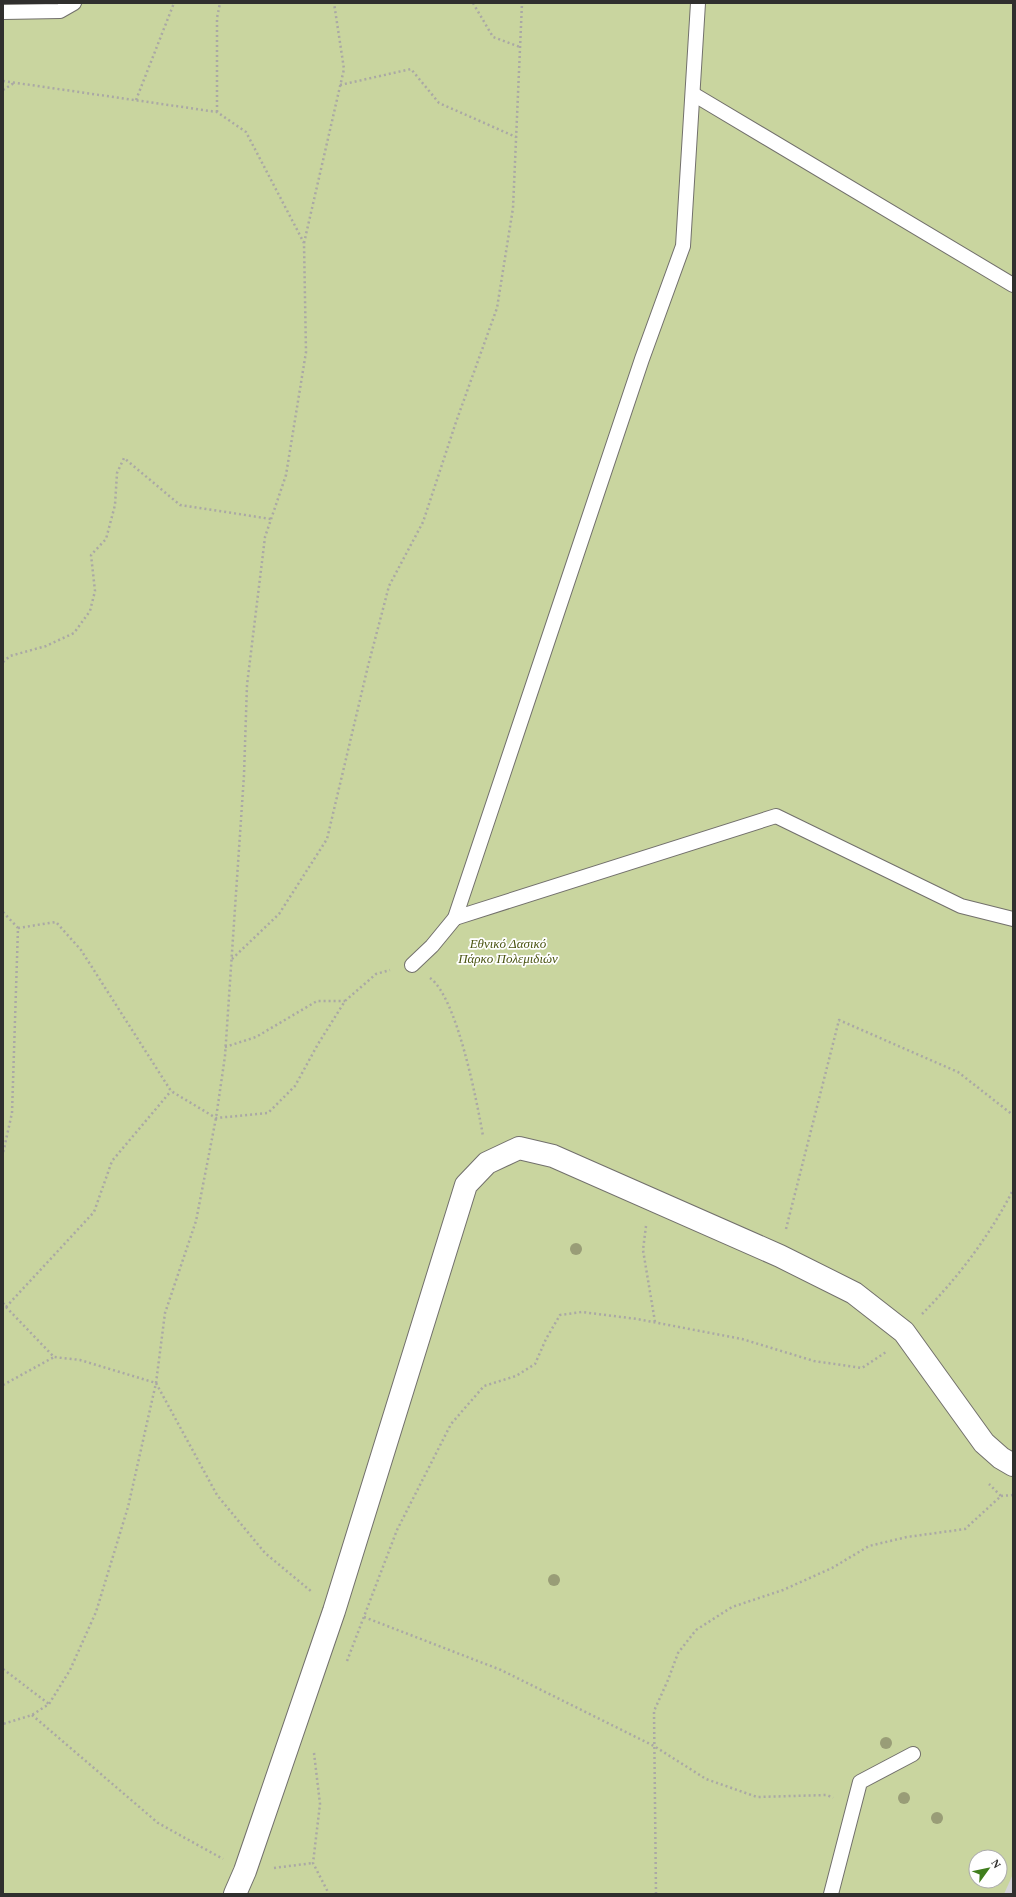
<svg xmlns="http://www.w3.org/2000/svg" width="1016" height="1897" viewBox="0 0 1016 1897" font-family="'Times New Roman',serif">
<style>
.green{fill:#c9d59f;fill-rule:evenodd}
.building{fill:#d4d3d7}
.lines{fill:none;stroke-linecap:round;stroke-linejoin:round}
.lane-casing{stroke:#72706c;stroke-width:16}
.street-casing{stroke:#72706c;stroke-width:24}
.path{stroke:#aaa8a5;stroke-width:2.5;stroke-dasharray:2 3;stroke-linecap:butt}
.lane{stroke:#fff;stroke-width:14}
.street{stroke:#fff;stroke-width:22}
.tree{fill:#999d77}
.labels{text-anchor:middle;stroke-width:3.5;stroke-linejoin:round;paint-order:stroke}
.park-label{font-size:13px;font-style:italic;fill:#4b5512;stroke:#fff}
</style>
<rect width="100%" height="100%" fill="#f9f6f2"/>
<path class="green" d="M3,3H1013V1894H3ZM976,1857H1000V1881H976Z"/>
<path class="building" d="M1013,1874V1894H1004Z"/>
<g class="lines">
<defs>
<g id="lane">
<path d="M3,12L60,11L74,3"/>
<path d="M693,94L1013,285"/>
<path d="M455,918L776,816L961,906L1013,919"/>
<path d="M412,965L432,946L455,918L642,359L683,246L698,3"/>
<path d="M831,1894L860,1782L913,1754"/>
</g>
<path id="street" d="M235,1894L245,1871L334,1611L466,1185L487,1163L519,1148L553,1156L780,1256L854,1293L904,1332L984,1443L1001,1458L1013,1465"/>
</defs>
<use href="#lane" class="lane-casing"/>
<use href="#street" class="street-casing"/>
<g class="path">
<path d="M473,3L493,37L520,47"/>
<path d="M3,81L217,112L246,132L304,243L306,352L286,475L265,537L247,685L244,775L225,1056L216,1118L196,1221L165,1313L156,1383L128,1507L96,1612L70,1670L49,1704L32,1715L3,1724"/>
<path d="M340,85L411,69L439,103L516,137"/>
<path d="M3,90L14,83"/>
<path d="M136,100L174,3"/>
<path d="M217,112V18L220,3"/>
<path d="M304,243L344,69L334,3"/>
<path d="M3,662L10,656L46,646L74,633L90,611L95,591L91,555L106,539L115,505L117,473L124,458L180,505L271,519"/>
<path d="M3,912L18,928L12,1113L3,1153"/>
<path d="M18,928L56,922L81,950L171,1091L216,1118L268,1113L295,1086L318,1044L345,1001L376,974L390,970"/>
<path d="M232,959L279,914L327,839L368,666L389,586L423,522L456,422L497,308L513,208L522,3"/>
<path d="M430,978C457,997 477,1102 483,1136"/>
<path d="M225,1047L256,1037L317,1001H345"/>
<path d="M646,1226L643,1250L655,1322"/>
<path d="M786,1229L839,1020L958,1072L1013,1115"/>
<path d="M3,1303L6,1307L94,1212L112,1161L171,1091"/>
<path d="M6,1307L54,1357L80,1360L156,1383L217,1495L265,1553L312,1592"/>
<path d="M922,1314C958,1278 990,1235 1013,1190"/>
<path d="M3,1385L54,1357"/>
<path d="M1001,1496L1013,1495"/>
<path d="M364,1617L501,1670L654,1746L706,1779L757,1797L827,1795L833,1798"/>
<path d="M347,1661L397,1530L451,1424L484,1386L516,1376L535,1364L546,1339L560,1315L582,1312L637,1319L742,1339L814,1361L862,1368L886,1352"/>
<path d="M3,1669L49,1704"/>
<path d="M32,1715L158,1823L223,1859"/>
<path d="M314,1753L320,1804L313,1863L329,1894"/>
<path d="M274,1868L313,1863"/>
<path d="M656,1894L654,1711L668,1680L678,1653L696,1630L732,1607L783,1590L832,1568L869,1546L907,1537L965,1529L1001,1496L989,1484"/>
</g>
<use href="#lane" class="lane"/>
<use href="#street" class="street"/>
</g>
<g class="tree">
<circle cx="576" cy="1249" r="6"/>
<circle cx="554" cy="1580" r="6"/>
<circle cx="886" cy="1743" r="6"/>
<circle cx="904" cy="1798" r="6"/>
<circle cx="937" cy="1818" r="6"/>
</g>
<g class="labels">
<g class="park-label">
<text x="508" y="948">Εθνικό Δασικό<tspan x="508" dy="15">Πάρκο Πολεμιδιών</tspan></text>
</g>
</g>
<rect width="1016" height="1897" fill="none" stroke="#302f2e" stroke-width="8"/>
<g transform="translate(988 1869) rotate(57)"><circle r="19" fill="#ffffff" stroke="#acacab"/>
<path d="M0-3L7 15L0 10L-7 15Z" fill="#407e1d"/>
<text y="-6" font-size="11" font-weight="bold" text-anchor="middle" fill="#302f2e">N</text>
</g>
</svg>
